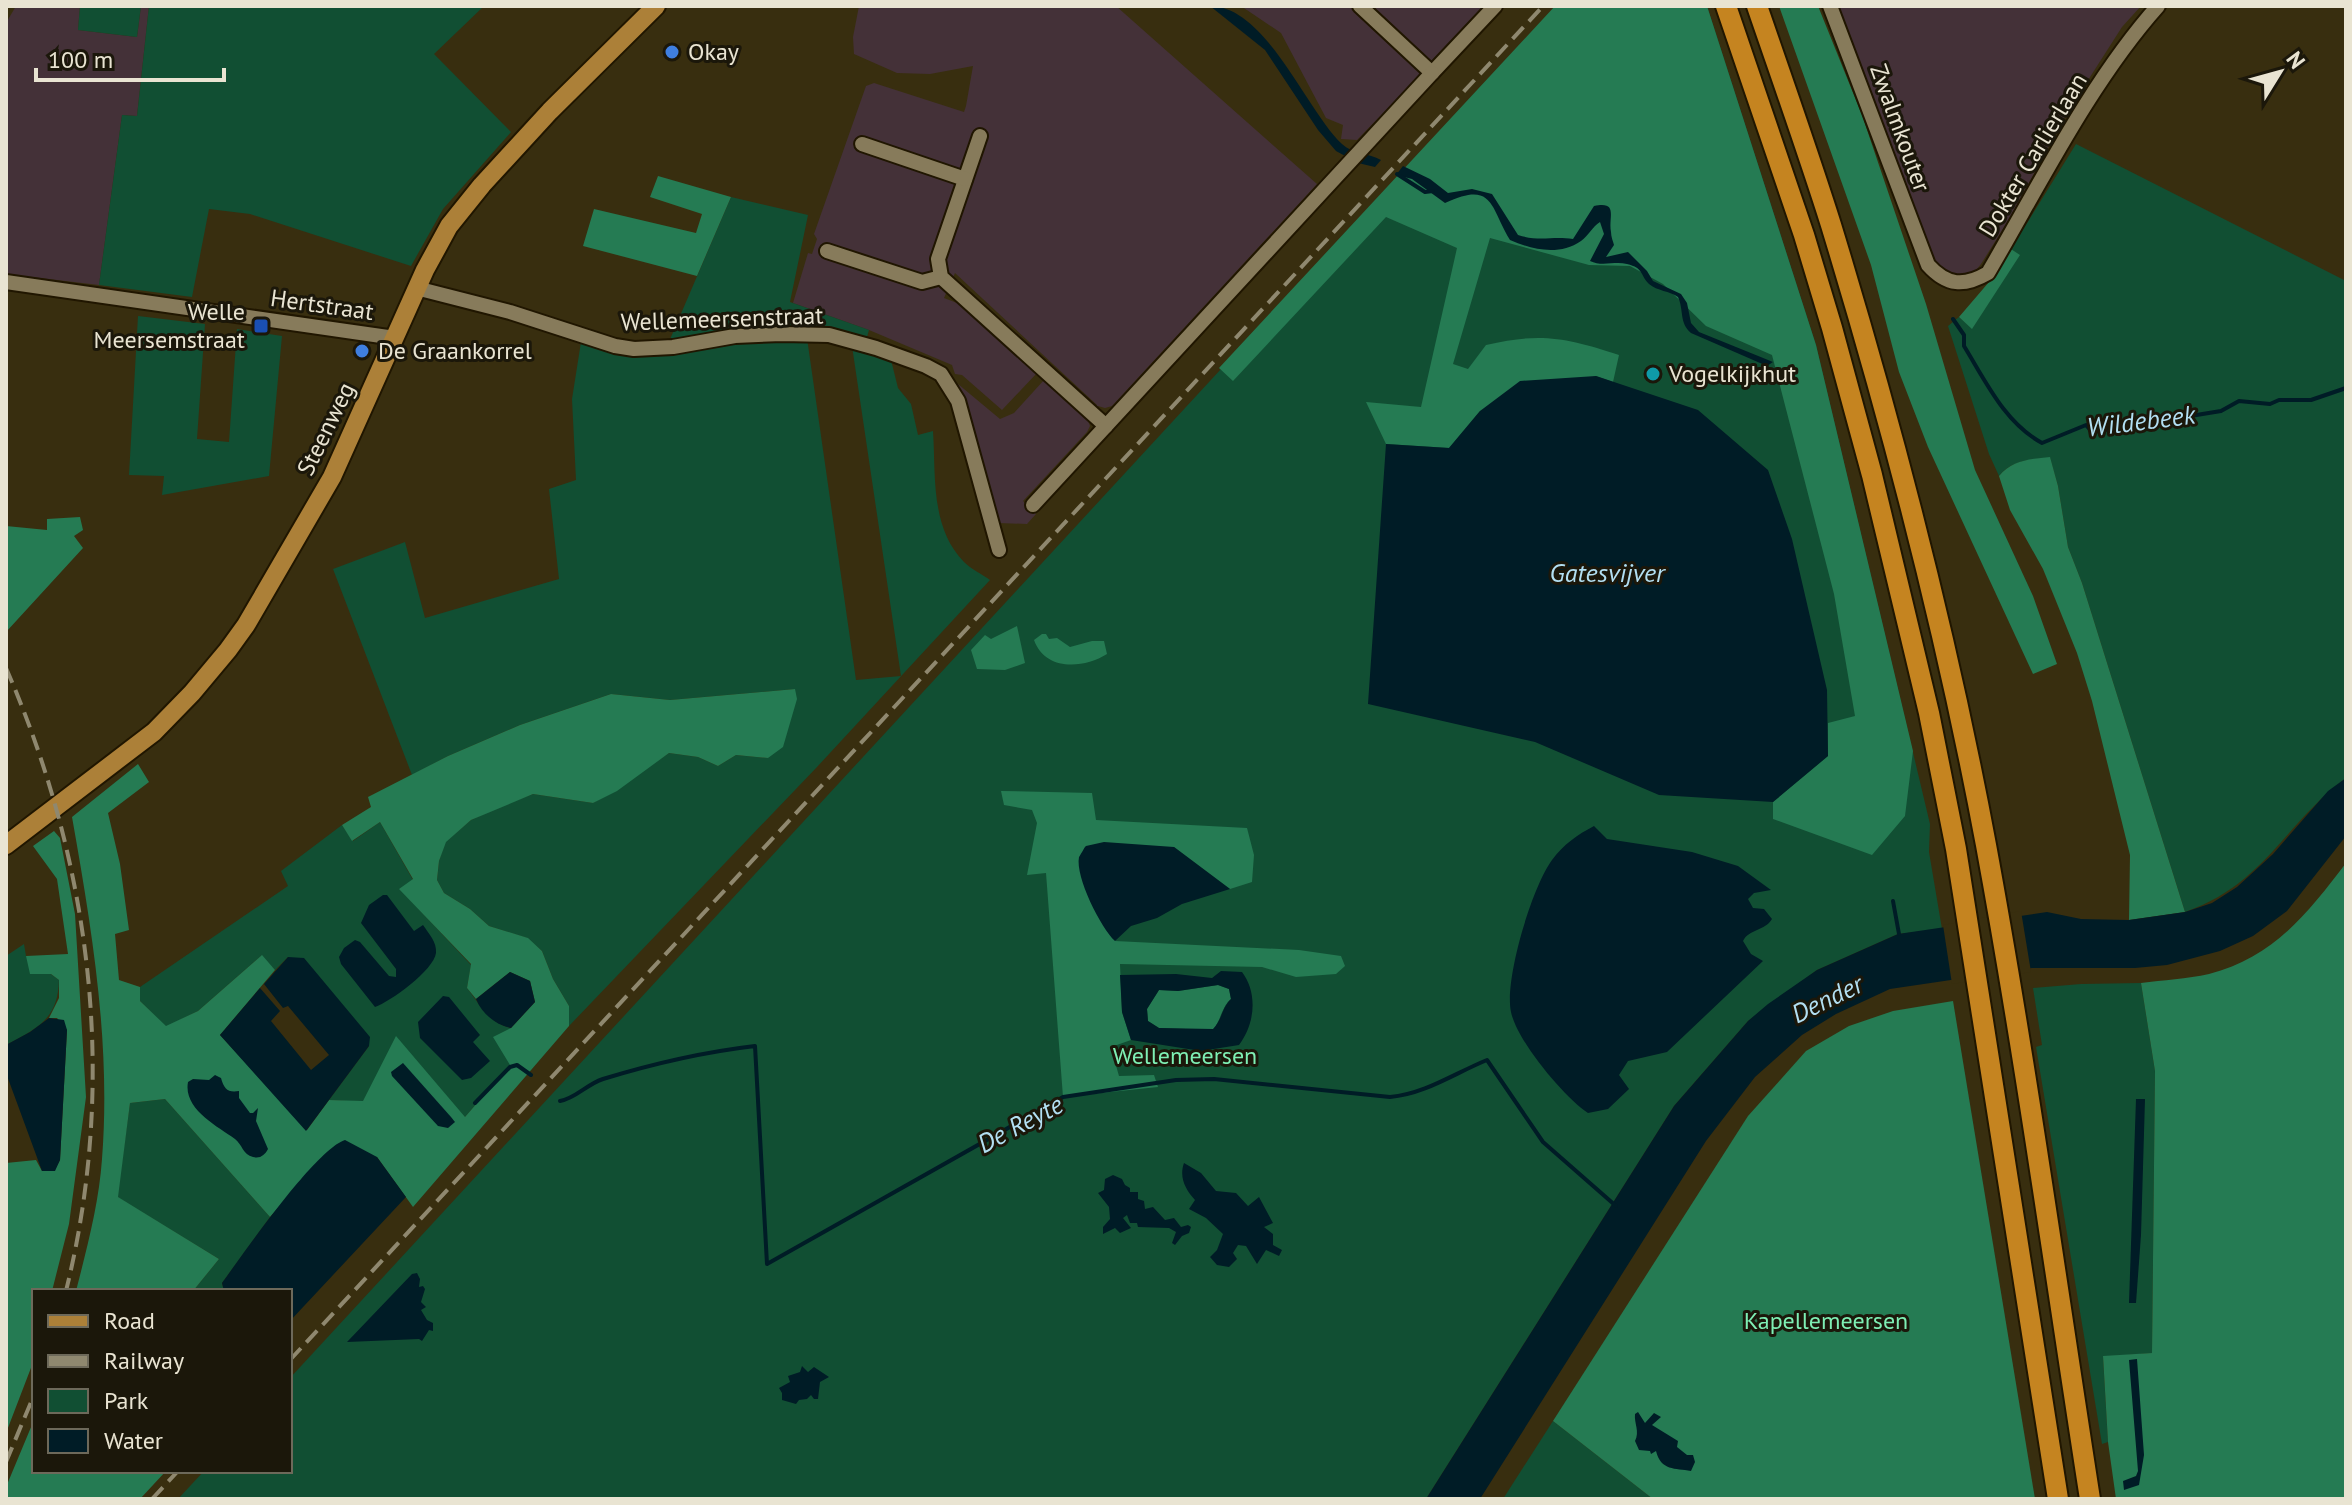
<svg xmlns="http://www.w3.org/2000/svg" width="2352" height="1505" viewBox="0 0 2352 1505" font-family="'PT Sans',sans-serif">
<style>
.industrial{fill:#443138}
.green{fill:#114f33}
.forest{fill:#257b53}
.water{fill:#001c26;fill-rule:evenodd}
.pier{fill:#382e0f}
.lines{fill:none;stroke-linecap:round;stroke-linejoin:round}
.stream{stroke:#001c26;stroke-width:4}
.minor-casing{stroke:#201600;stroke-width:18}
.major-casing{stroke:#201600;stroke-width:22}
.highway-casing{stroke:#201600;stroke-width:24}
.minor{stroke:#877b5b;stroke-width:14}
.major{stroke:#ac8038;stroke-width:18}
.highway{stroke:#c58420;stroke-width:20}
.rail{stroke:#8f886f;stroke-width:4;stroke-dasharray:16 8;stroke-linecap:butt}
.shop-dot{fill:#3f7fe0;stroke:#1b170a;stroke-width:3}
.transit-dot{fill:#1a4fb4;stroke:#1b170a;stroke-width:3}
.culture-dot{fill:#0f9aa8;stroke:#1b170a;stroke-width:3}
.labels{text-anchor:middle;stroke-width:6;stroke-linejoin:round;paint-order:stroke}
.poi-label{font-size:24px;fill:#e9e4d2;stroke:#1b170a;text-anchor:start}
.street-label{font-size:24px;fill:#e9e4d2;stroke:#1b170a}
.park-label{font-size:24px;fill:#7eefb4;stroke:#1b170a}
.water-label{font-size:26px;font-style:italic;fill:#b2dff2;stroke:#1b170a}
</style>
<rect width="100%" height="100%" fill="#382e0f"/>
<g class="industrial">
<path d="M16,6H80L78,30L137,37L141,6H149L137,116L122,115L99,285L6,274V23Z"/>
<path d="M859,6H1116L1317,184L1112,406L1105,408L1098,406L1087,418L1090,426L1087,432L1023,501L1036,514L1027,524L998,523L958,384L1000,419L1014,413L1044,380L1085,418L1097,405L955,273L944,298L965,306L1037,373L1002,410L962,375L955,374L952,365L869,330L793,303L808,253L812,254L817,239L814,234L866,86L874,83L964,112L966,106L973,66L930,74L897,73L854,54L853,37Z"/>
<path d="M1241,6H1487L1357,140L1341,139L1343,125L1326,118L1281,33Z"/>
<path d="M1835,6H2141L2122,27L2067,113L2008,221L1981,264L1973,274L1958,278L1945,273L1935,264Z"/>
</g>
<g class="green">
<path d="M80,6H141L137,37L78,30Z"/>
<path d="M149,6H484L434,54L511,132L443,209L411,266L250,214L209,209L192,297L99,285L122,115L137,116Z"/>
<path d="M1556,6H1707L1816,345L1930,824L1929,852L1942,929L1898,934L1817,970L1748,1021L1674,1106L1426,1499H178L204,1471H290V1378Z"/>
<path d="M2076,144L2346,281V778C2284,824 2265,884 2185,912L2082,583L2068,547L2058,486L2050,458C2030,459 2012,460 1999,476L1989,454L1948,326L1959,317L1972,328L2019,255L2011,249Z"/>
<path d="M731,197L808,215L790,302L869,330L867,337L828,329L668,344Z"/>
<path d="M138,316L205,324L197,439L229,442L237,329L282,336L269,476L162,495L164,476L129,475Z"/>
<path d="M807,338L856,680L901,676L852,346L891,360L898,388L911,404L918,435L933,431C936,475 930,527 964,562C971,569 982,574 990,580L817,767L569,1026V1006L553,979L542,951L527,938L489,926L470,909L444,893L437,880L439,861L445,842L471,820L503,805L533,794L593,803L669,753L698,757L718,766L736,755L768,758L795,689L670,700L611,694L520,725L448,756L412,775L333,569L405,542L425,618L559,579L549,489L576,480L572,399L581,342L722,344Z"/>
<path d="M380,822L413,880L400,889L471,965L467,988C480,1005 489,1023 511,1028L510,1065L465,1117L363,1102L329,1100L369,1046L288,957L275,970L261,956L198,1011L166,1027L140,1001V987L288,886L281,871L342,825L353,841Z"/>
<path d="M24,944L26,956L59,980C58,1019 38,1028 6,1045V956Z"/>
<path d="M2141,983L2155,1071L2152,1353L2103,1357L2108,1442L2102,1444L2036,1047L2042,1045L2033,988L2081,984Z"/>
<path d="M165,1099L270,1217L222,1283L224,1291H193L219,1259L117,1197L130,1103Z"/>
<path d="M1553,1421L1653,1499H1503Z"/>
</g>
<g class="forest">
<path d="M1555,6H1707L1816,345L1913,751L1905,816L1872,855L1773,819V802L1828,756V723L1855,716L1834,594L1772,355L1706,326L1663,284L1630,266L1589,265L1490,238L1453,364L1468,369L1486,345C1541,332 1567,338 1619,355L1613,382L1596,376L1480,411L1449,448L1386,444L1366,402L1421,407L1457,248L1386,217L1233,381L1219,368Z"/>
<path d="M1779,6H1818L1862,115L1926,304L1975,470L2033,596L2057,664L2033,674L1928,447L1899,372L1871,265Z"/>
<path d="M658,176L731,197L697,276L583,246L594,209L696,233L702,214L650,197Z"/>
<path d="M2011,249L2020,255L1972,329L1959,317L1995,275Z"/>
<path d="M2050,457L2058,486L2068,547L2082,583L2185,912L2129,920L2130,855L2092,701L2077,653L2056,601L2043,569L2010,510L1999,476C2012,460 2030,459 2050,457Z"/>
<path d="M80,517L83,530L74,536L83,548L6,632V526L47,530V519Z"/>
<path d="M1017,626L1025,663L1005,670L977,669L971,650L985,635L991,639Z"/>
<path d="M1042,634H1046L1049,639L1057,638L1070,647L1092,641H1104L1107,654C1083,669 1045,671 1034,640Z"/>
<path d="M795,689L797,699L783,747L768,758L736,755L718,766L698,757L669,753L617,791L593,803L533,794L471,820L446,842L439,861L437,880L444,893L470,909L489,926L528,938L542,951L553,979L569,1006V1026L413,1207L377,1157L327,1153L270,1217L165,1099L130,1103L118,1197L219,1259L193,1291H76C87,1248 99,1203 102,1159C111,1043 92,930 72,817L138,764L149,782L108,813L120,864L129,930L115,934L119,980L140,987V1001L166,1026L198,1011L262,955L275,970L220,1035L307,1130L329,1100L363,1101L396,1036L465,1117L510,1065L493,1037L511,1028L535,1002L530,981L510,972L476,999L467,988L471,964L399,889L413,879L380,822L352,841L342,825L371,807L368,797L448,756L520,725L611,694L670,700Z"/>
<path d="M1001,791L1092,793L1096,820L1247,828L1254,855L1252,882L1230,889L1174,847L1115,941L1299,950L1341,956L1345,966L1336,974L1296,977L1262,967L1120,964L1122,1012L1131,1040L1114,1046L1115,1062L1119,1076L1154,1075L1158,1087L1063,1097L1046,873L1027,875L1037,823L1032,810L1004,805Z"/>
<path d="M54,831L60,838L75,914L86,1097L69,1224L52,1291H34V1360L6,1433V1163L36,1160L42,1171H54L60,1160L67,1030L57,1018H49L59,998V980L51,974H30L26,956L68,954L57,879L33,846Z"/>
<path d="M2346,863V1499H2116L2108,1442L2103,1356L2152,1353L2155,1071L2141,983C2163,980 2187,979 2209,974C2273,958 2308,913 2346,863Z"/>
<path d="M1218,985L1229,989L1231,999C1222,1006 1221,1020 1213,1030L1159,1028L1148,1021L1147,1009L1159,990L1178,991Z"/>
<path d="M1953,1001L2035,1499H1653L1553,1421L1748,1116L1806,1051L1849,1026L1893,1011Z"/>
<path d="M34,1420V1471H166L140,1499H6V1487Z"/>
</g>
<g class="water">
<path d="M1210,6C1266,6 1306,110 1342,144C1352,154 1369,153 1381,160L1375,167L1358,163L1336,151L1318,130L1265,50Z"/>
<path d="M1403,166L1430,179L1448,193L1472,189L1492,194L1518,235C1540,242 1551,236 1573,239L1594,206C1619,201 1608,217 1611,232C1611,237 1613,241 1614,245L1606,257L1628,252L1647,271L1653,281L1681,294L1687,303L1691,323L1699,332L1773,362L1767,366L1691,333C1679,323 1684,310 1678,297C1670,291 1657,291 1649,284C1640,275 1644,268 1627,264C1614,261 1602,267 1590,261L1604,234L1600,222C1592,227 1589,235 1581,241C1559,256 1533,250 1510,240C1490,207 1494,180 1445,203L1412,179L1396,175Z"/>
<path d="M1596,376L1698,410L1768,470L1792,539L1827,690L1828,756L1773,802L1659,795L1535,742L1368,704L1386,444L1449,448L1480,411L1520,381Z"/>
<path d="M2346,778V836L2287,911L2253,936L2220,951L2167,965L2135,968H2032L1890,989L1836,1014L1802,1035L1755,1077L1706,1141L1480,1499H1426L1674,1106L1748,1021L1768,1004L1817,970L1898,934L2047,912L2081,919L2129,920L2185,912L2212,903L2237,887L2273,854L2328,791Z"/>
<path d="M1594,826L1607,839L1692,852L1738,866L1771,890L1754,893L1748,899L1753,908L1764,909L1772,919C1765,931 1749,929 1743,941L1751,954L1763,961L1667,1052L1628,1061L1619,1075L1629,1089L1608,1109L1588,1113C1564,1097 1517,1041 1511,1012C1504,980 1532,887 1552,860C1564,844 1577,835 1594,826Z"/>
<path d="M1104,842L1174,847L1230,889L1182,904L1157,918L1131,926L1115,941C1101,928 1075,877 1079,857C1080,856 1085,846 1086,846Z"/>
<path d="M383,895H387L414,931L423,925C429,934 437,942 436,953C434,970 390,1002 375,1007L341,964L339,957L344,948L355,940L360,942L389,976L396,977V969L361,923L369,905Z"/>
<path d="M288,957L304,958L370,1037L369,1046L306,1131L220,1035L260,988L280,1011L271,1021L311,1070L329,1055L288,1006L283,1008L264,984Z"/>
<path d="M1221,971L1242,972C1258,993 1255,1024 1239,1045L1201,1051L1131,1040L1122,1012L1120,975L1176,974L1212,978ZM1218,985L1229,989L1231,999C1222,1007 1222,1020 1213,1029L1159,1028L1148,1021L1147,1009L1159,990L1178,991Z"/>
<path d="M510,972L530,981L535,1002L511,1028C496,1025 482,1014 476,999Z"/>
<path d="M443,996L449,997L480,1035L473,1042L490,1061L471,1078L462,1080L420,1038L418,1022Z"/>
<path d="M49,1018L64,1020L67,1030L60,1160L55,1171H42L6,1073V1045L30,1032Z"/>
<path d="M403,1063L451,1117L455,1122L448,1128L438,1126L392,1076L391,1072Z"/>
<path d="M215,1075L221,1078C224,1089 228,1093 239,1091V1098L250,1113H253L258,1108L256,1121L268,1149C265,1155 260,1159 253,1157C243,1155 242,1144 235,1139C217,1126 183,1109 188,1082L193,1079L209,1080Z"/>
<path d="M2136,1099H2145L2141,1235L2136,1303H2129Z"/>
<path d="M345,1140L377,1157L406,1197L290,1321V1291H224L222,1283C243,1254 316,1149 345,1140Z"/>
<path d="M1184,1163L1201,1173L1216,1191L1236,1193L1248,1206L1259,1197L1273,1223L1264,1227L1273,1234V1245L1282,1250L1279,1256L1266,1250L1257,1264L1246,1246L1238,1245L1233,1253L1237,1259L1229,1267L1217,1265L1210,1257L1217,1250L1223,1234L1206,1218L1189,1209L1195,1200C1185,1189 1179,1177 1184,1163Z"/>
<path d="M1113,1175L1122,1179L1125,1185L1130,1188V1192H1138V1199L1144,1201L1145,1209L1153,1207L1165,1220L1174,1218L1181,1227L1188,1225L1191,1227L1189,1233L1182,1236L1175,1245L1172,1243L1176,1232L1169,1228L1138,1227L1137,1223H1130L1127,1215L1123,1218L1131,1228L1120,1233L1115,1228L1103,1234V1227L1110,1219L1109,1207L1098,1193L1104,1190L1105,1179Z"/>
<path d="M412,1274L417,1273L420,1279L419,1287L423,1286L425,1289L421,1302L426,1307L421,1310L427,1320L433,1323V1331L429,1330L422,1341L419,1339L347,1342Z"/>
<path d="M2137,1359L2144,1455L2139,1485L2124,1490L2123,1481L2136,1476L2138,1471L2129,1360Z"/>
<path d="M802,1366L808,1372L814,1367L829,1377L820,1382L818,1399H814L811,1395L807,1399L799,1400L796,1404L782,1400V1393L779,1388L790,1382L788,1376L800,1372Z"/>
<path d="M1638,1412L1645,1423L1654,1413L1661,1417L1652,1425L1678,1441L1677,1447L1687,1455H1693L1695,1462L1691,1471C1675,1468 1661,1471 1656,1451L1651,1454L1650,1451L1639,1450L1635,1441C1640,1431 1634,1424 1635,1414Z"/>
</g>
<path class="pier" d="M2021,911L2031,972L1952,984L1943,925Z"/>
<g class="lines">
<g class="stream">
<path d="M1397,174L1425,192L1433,191"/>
<path d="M1953,319L1964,335V346C1986,382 2005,423 2042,443L2086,425L2092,432L2221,411L2239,401L2270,404L2279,400H2311L2346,388"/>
<path d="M1893,901L1899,934"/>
<path d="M560,1101C575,1099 587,1084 603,1079C652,1064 704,1052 755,1046L767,1264L1063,1097L1176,1080L1214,1079L1390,1097C1425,1094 1455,1073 1487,1060L1543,1142L1616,1206"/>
<path d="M475,1103L510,1067L517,1065L531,1075"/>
</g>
<defs>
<g id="minor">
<path d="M1360,6L1432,73L1495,6"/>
<path d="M1830,6L1928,265C1947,286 1964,287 1988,273C2039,186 2091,81 2158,6"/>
<path d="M980,136L938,259L941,277L1106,426"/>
<path d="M862,144L965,179"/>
<path d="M827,251L922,282L941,277"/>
<path d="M6,282L395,338"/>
<path d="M416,288L510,312L615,346L634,349L673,347L735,336L782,334L829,335L876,348L926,366L941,374L958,401L999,550"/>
<path d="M1033,505L1432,73"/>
</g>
<path id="major" d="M6,845L154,732L192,693L228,650L246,625L332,477L425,270L449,226L482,185L550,111L656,6"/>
<g id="highway">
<path d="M1726,6L1804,235L1832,328L1872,475L1929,713L1956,849L2058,1499"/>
<path d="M1757,6C1782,79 1808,152 1831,225C1893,428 1947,636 1986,845C2026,1062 2056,1281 2090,1499"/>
</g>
</defs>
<use href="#minor" class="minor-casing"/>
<use href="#major" class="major-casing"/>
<use href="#highway" class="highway-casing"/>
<use href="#minor" class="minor"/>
<use href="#major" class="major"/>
<use href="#highway" class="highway"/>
<g class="rail">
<path d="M6,668C92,865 118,1081 66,1291"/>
<path d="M290,1360L1543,6"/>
<path d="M6,1462L34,1395"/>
<path d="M152,1499L178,1471"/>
</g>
</g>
<g class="shop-dot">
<circle cx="672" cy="52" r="8"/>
<circle cx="362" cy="351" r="8"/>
</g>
<rect class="transit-dot" x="253" y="318" width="16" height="16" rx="4"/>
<circle class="culture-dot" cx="1653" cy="374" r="8"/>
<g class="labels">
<g class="poi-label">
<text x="688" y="60">Okay</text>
<text x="245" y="320" text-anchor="end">Welle<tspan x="245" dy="28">Meersemstraat</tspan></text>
<text x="378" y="359">De Graankorrel</text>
<text x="1669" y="382">Vogelkijkhut</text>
</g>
<g class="street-label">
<text transform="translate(1900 128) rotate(70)" y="8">Zwalmkouter</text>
<text transform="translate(2033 155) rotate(-59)" y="8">Dokter Carlierlaan</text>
<text transform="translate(322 305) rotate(8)" y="8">Hertstraat</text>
<text transform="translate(722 319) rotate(-2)" y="8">Wellemeersenstraat</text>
<text transform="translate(326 429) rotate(-64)" y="8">Steenweg</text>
</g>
<g class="park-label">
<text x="1185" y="1064">Wellemeersen</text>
<text x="1826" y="1329">Kapellemeersen</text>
</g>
<g class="water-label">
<text transform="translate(2141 421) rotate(-7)" y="9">Wildebeek</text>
<text x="1607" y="582">Gatesvijver</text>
<text transform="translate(1827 999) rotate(-26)" y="9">Dender</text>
<text transform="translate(1020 1124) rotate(-28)" y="9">De Reyte</text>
</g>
</g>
<rect width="2352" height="1505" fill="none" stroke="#e9e4d2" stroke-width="16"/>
<rect x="32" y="1289" width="260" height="184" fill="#1b170a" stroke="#6d695a" stroke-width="2"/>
<rect x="48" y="1315" width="40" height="12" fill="#ac8038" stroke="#6d695a" stroke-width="2"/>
<text x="104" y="1329" font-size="24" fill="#e9e4d2">Road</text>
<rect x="48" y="1355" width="40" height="12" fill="#8f886f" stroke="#6d695a" stroke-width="2"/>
<text x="104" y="1369" font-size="24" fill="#e9e4d2">Railway</text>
<rect x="48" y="1389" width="40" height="24" fill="#114f33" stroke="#6d695a" stroke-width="2"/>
<text x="104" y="1409" font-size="24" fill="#e9e4d2">Park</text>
<rect x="48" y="1429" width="40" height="24" fill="#001c26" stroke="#6d695a" stroke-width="2"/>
<text x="104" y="1449" font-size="24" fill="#e9e4d2">Water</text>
<g transform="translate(2280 72) rotate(53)" stroke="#1b170a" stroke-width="6" paint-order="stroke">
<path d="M0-6L14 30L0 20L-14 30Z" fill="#e9e4d2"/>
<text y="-12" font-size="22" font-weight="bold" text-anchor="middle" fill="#e9e4d2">N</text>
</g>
<path d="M36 68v12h188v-12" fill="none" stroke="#e9e4d2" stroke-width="4"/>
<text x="48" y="68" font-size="24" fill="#e9e4d2" stroke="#1b170a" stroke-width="6" paint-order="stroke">100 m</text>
</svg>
